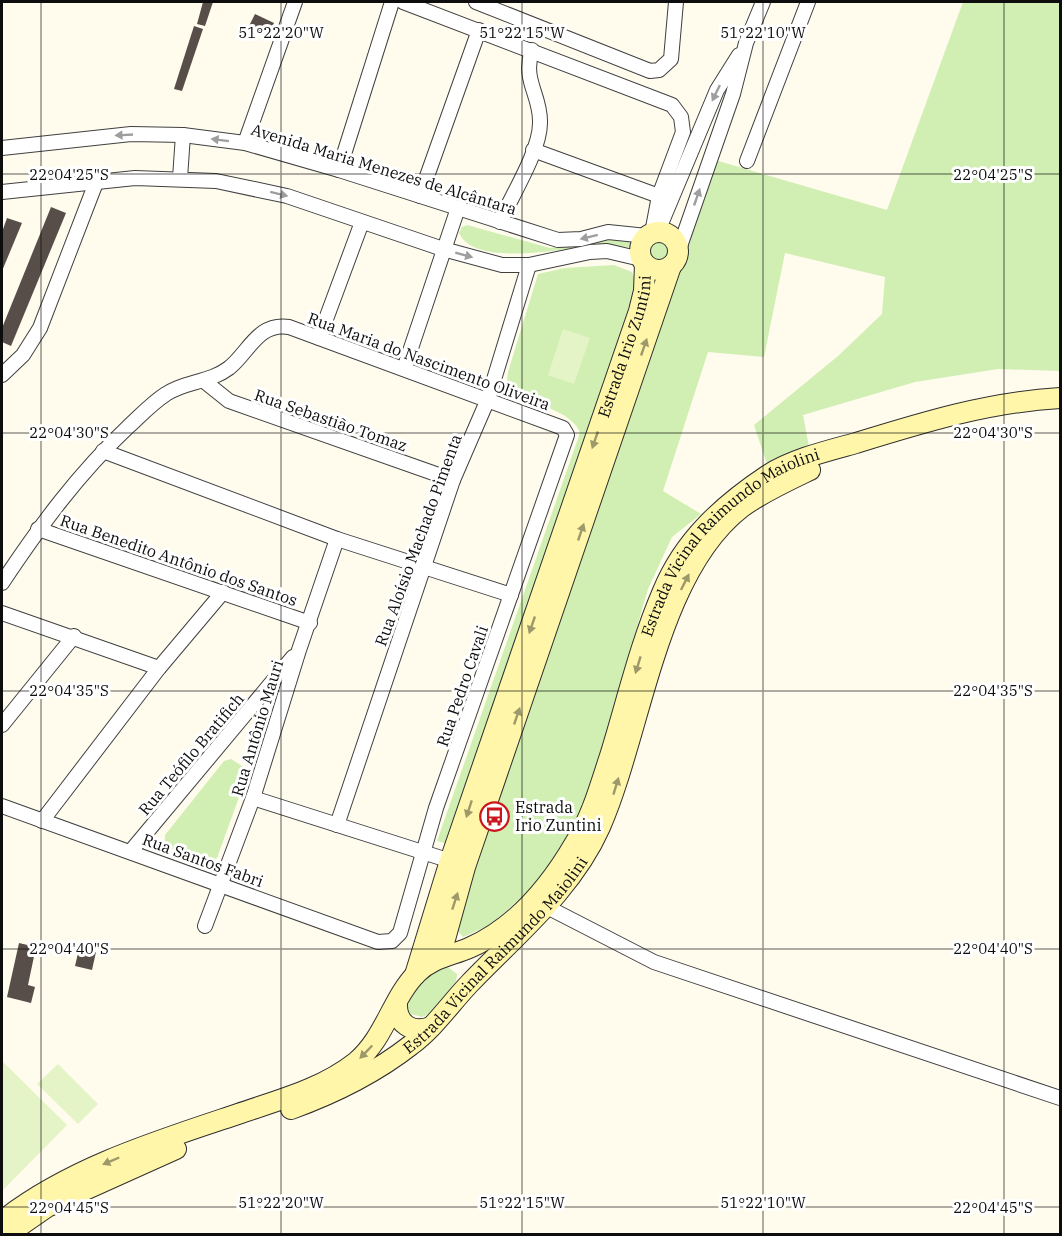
<svg xmlns="http://www.w3.org/2000/svg" width="1062" height="1236" viewBox="0 0 1062 1236" font-family="'IBM Plex Serif',serif">
<style>
.green{fill:#d1eeb3}
.pitch{fill:#e4f4c6}
.building{fill:#574e49}
.lines{fill:none;stroke-linecap:round;stroke-linejoin:round}
.street-casing{stroke:#404040;stroke-width:16}
.secondary-casing{stroke:#2f2f2f;stroke-width:22}
.street{stroke:#fff;stroke-width:14}
.secondary{stroke:#fff6a9;stroke-width:20}
.oneway{fill:#9e9e9e}
.oneway2{fill:#9e996b}
.ticks{fill:none;stroke:#0d0d0d;stroke-width:1.5;stroke-opacity:0.45}
.labels{text-anchor:middle;stroke-width:6;stroke-linejoin:round;paint-order:stroke}
.street-label{font-size:16px;fill:#0d0d0d;stroke:#fff}
.poi-label{font-size:16px;fill:#0d0d0d;stroke:#fff;text-anchor:start}
.ticks-label{font-size:15px;text-anchor:middle;fill:#0d0d0d;stroke:#fff;stroke-width:6;stroke-linejoin:round;paint-order:stroke}
</style>
<rect width="100%" height="100%" fill="#fffcee"/>
<g class="green">
<path d="M963,2H1060V371L998,369L915,382L803,415L809,447L767,464L754,425L838,356L882,314L885,277L785,253L764,357L708,352L663,491L701,514L672,537L648,589L585,806L560,849L531,889L490,925L463,937L453,925L715,160L887,210Z"/>
<path d="M467,225L550,248L605,239L637,241L635,248C621,246 607,244 593,246C563,248 475,268 459,233L462,227Z"/>
<circle cx="660" cy="250" r="10"/>
<path d="M614,265L632,272L637,287L448,844L437,841L580,433C572,410 530,403 509,394L506,389L508,372L538,274L565,268Z"/>
<path d="M231,759L247,769V775L217,858L208,862L165,846V835L224,761Z"/>
<path d="M445,965L457,974C457,990 437,1011 422,1017L411,1014L406,1009C406,989 429,974 445,965Z"/>
</g>
<g class="pitch">
<path d="M563,329L590,338L574,384L548,375Z"/>
<path d="M2,1061L67,1125L2,1191Z"/>
<path d="M58,1064L98,1104L78,1124L37,1084Z"/>
</g>
<g class="building">
<path d="M203,2H213L205,26L197,24Z"/>
<path d="M255,14L274,23L269,35L249,26Z"/>
<path d="M194,26L203,29L182,91L174,89Z"/>
<path d="M51,207L66,213L11,346L2,342V328Z"/>
<path d="M7,218L22,223L2,271V232Z"/>
<path d="M19,943L36,947L28,985L35,987L31,1003L7,997Z"/>
<path d="M79,949L96,952L92,970L75,966Z"/>
</g>
<g class="lines">
<defs>
<g id="street">
<path d="M403,2L672,105L681,117L683,132L659,196L652,233"/>
<path d="M476,2L650,71L659,70L671,59L676,2"/>
<path d="M245,143L295,2"/>
<path d="M2,148L131,134L183,135L245,143L339,170L558,240L581,239L608,232L647,236"/>
<path d="M533,150L659,196"/>
<path d="M747,161L808,2"/>
<path d="M339,170L392,2"/>
<path d="M180,178L183,135"/>
<path d="M2,192L135,178L216,181L287,196L443,249L502,265H529L590,252L607,251L641,259"/>
<path d="M420,196L479,30"/>
<path d="M500,222C512,195 540,151 540,123C541,95 522,81 532,50"/>
<path d="M658,231L717,90L739,55"/>
<path d="M678,252L733,94L746,43L763,2"/>
<path d="M319,338L362,222"/>
<path d="M404,369L458,208"/>
<path d="M2,375L23,355L40,328L97,180"/>
<path d="M204,381L229,401L453,480"/>
<path d="M103,451L337,539L511,595"/>
<path d="M38,529L310,623"/>
<path d="M2,583C40,526 78,474 128,427C140,416 152,403 166,394C185,381 209,383 229,368C249,352 258,322 289,327L563,428L567,435L436,808L400,933L392,941L378,942L2,806"/>
<path d="M2,613L159,668"/>
<path d="M2,725L74,636"/>
<path d="M253,798L457,863"/>
<path d="M42,821L159,668L223,592"/>
<path d="M337,825L453,480L488,399L529,265"/>
<path d="M131,851L293,657"/>
<path d="M547,907L654,962L1060,1098"/>
<path d="M205,926L253,798L299,650L337,539"/>
</g>
<g id="secondary">
<circle cx="659" cy="251" r="19"/>
<path d="M440,957L465,867L671,266"/>
<path id="s1" d="M415,975L450,861L639,311L644,291L645,264"/>
<path d="M397,1003C396,1024 412,1034 431,1027"/>
<path id="s2" d="M291,1109C335,1093 374,1074 411,1045C434,1028 450,1004 470,983C517,934 572,890 600,827C642,731 656,573 742,507C763,492 787,481 810,470"/>
<path id="s3" d="M2,1221C69,1168 157,1141 238,1114C278,1100 322,1089 356,1062C385,1038 392,998 417,973C432,958 450,956 469,948C515,928 550,886 575,843C592,816 600,786 610,756C627,701 640,644 663,591C684,540 723,505 768,475C793,459 827,451 856,443C924,422 989,402 1060,398"/>
<path d="M8,1234L47,1207L176,1149"/>
</g>
</defs>
<use href="#street" class="street-casing"/>
<use href="#secondary" class="secondary-casing"/>
<use href="#street" class="street"/>
<use href="#secondary" class="secondary"/>
</g>
<defs><path id="oneway-solid" d="M-6-.8H1V-3.2L6.5 0L1 3.2V.8H-6Z" transform="scale(1.5)"/></defs>
<g class="oneway">
<use href="#oneway-solid" transform="translate(716 93) rotate(116)"/>
<use href="#oneway-solid" transform="translate(124 135) rotate(177)"/>
<use href="#oneway-solid" transform="translate(220 140) rotate(-173)"/>
<use href="#oneway-solid" transform="translate(279 194) rotate(14)"/>
<use href="#oneway-solid" transform="translate(697 197) rotate(-71)"/>
<use href="#oneway-solid" transform="translate(589 237) rotate(166)"/>
<use href="#oneway-solid" transform="translate(464 255) rotate(15)"/>
</g>
<g class="oneway2">
<use href="#oneway-solid" transform="translate(644 347) rotate(-71)"/>
<use href="#oneway-solid" transform="translate(595 440) rotate(109)"/>
<use href="#oneway-solid" transform="translate(581 532) rotate(-71)"/>
<use href="#oneway-solid" transform="translate(685 582) rotate(-63)"/>
<use href="#oneway-solid" transform="translate(532 625) rotate(109)"/>
<use href="#oneway-solid" transform="translate(638 665) rotate(107)"/>
<use href="#oneway-solid" transform="translate(517 716) rotate(-71)"/>
<use href="#oneway-solid" transform="translate(616 786) rotate(-73)"/>
<use href="#oneway-solid" transform="translate(469 809) rotate(108)"/>
<use href="#oneway-solid" transform="translate(455 901) rotate(-72)"/>
<use href="#oneway-solid" transform="translate(366 1052) rotate(134)"/>
<use href="#oneway-solid" transform="translate(111 1161) rotate(157)"/>
</g>
<path class="ticks" d="M41,2V1234M281,2V1234M522,2V1234M763,2V1234M1004,2V1234M2,174H1060M2,433H1060M2,691H1060M2,949H1060M2,1207H1060"/>
<defs>
<symbol id="bus-ring" viewBox="-11 -11 22 22"><circle r="9.5" fill="#fff" stroke="#cc161e" stroke-width="1.5"/><path d="M-5-6H5V4H4V6H2V4H-2V6H-4V4H-5ZM-3.5-4V0h7V-4ZM-3.5 1.2v1.5H-2V1.2ZM2 1.2v1.5H3.5V1.2Z" fill="#cc161e"/></symbol>
</defs>
<g fill-rule="evenodd">
<use href="#bus-ring" x="478" y="800" width="33" height="33"/>
</g>
<g class="labels">
<g class="street-label">
<text transform="translate(384 169) rotate(17)" y="6">Avenida Maria Menezes de Alcântara</text>
<text dy="6" stroke="none"><textPath href="#s1" startOffset="663">Estrada Irio Zuntini</textPath></text>
<text transform="translate(429 361) rotate(20)" y="6">Rua Maria do Nascimento Oliveira</text>
<text transform="translate(331 420) rotate(19)" y="6">Rua Sebastião Tomaz</text>
<text transform="translate(418 540) rotate(-70)" y="6">Rua Aloísio Machado Pimenta</text>
<text dy="6" stroke="none"><textPath href="#s3" startOffset="1059">Estrada Vicinal Raimundo Maiolini</textPath></text>
<text transform="translate(179 560) rotate(19)" y="6">Rua Benedito Antônio dos Santos</text>
<text transform="translate(462 686) rotate(-71)" y="6">Rua Pedro Cavali</text>
<text transform="translate(257 728) rotate(-73)" y="6">Rua Antônio Mauri</text>
<text transform="translate(191 754) rotate(-50)" y="6">Rua Teófilo Bratifich</text>
<text transform="translate(203 860) rotate(20)" y="6">Rua Santos Fabri</text>
<text dy="6" stroke="none"><textPath href="#s2" startOffset="260">Estrada Vicinal Raimundo Maiolini</textPath></text>
</g>
<g class="poi-label">
<text x="515" y="813">Estrada<tspan x="515" dy="18">Irio Zuntini</tspan></text>
</g>
</g>
<g class="ticks-label">
<text x="281" y="38">51°22'20"W</text>
<text x="522" y="38">51°22'15"W</text>
<text x="763" y="38">51°22'10"W</text>
<text x="69" y="180">22°04'25"S</text>
<text x="993" y="180">22°04'25"S</text>
<text x="69" y="438">22°04'30"S</text>
<text x="993" y="438">22°04'30"S</text>
<text x="69" y="696">22°04'35"S</text>
<text x="993" y="696">22°04'35"S</text>
<text x="69" y="954">22°04'40"S</text>
<text x="993" y="954">22°04'40"S</text>
<text x="281" y="1208">51°22'20"W</text>
<text x="522" y="1208">51°22'15"W</text>
<text x="763" y="1208">51°22'10"W</text>
<text x="69" y="1213">22°04'45"S</text>
<text x="993" y="1213">22°04'45"S</text>
</g>
<rect width="1062" height="1236" fill="none" stroke="#0d0d0d" stroke-width="6"/>
</svg>
